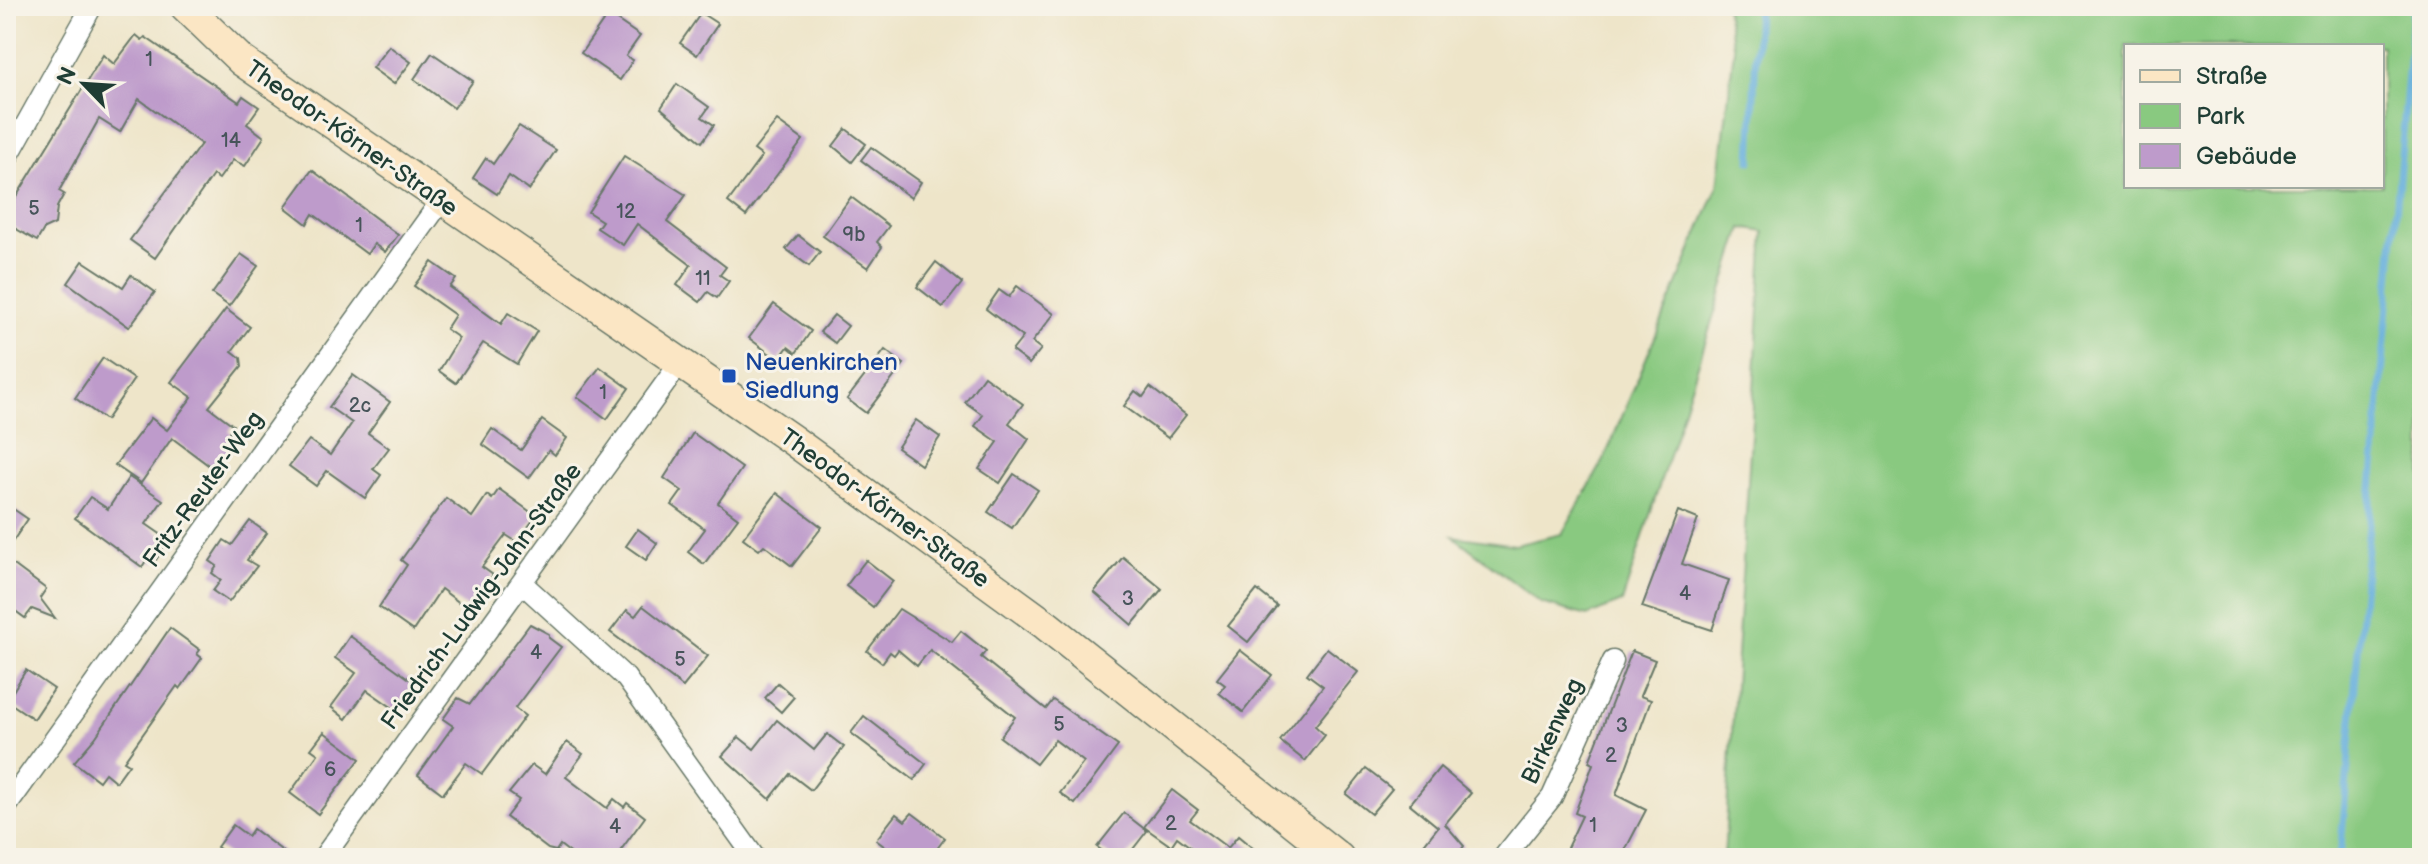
<svg xmlns="http://www.w3.org/2000/svg" width="2428" height="864" viewBox="0 0 2428 864" font-family="'Balsamiq Sans',sans-serif">
<style>
.green{fill:#89c980;stroke:#54835a;stroke-width:2;fill-rule:evenodd}
.lines{fill:none;stroke-linecap:round;stroke-linejoin:round}
.stream{stroke:#64aedc;stroke-width:7}
.building{fill:#be9bcb}
.street-casing{stroke:#677868;stroke-width:23}
.secondary-casing{stroke:#677868;stroke-width:33}
.street{stroke:#fff;stroke-width:20}
.secondary{stroke:#fbe6c4;stroke-width:30}
.transit-dot{fill:#1a4fb4;stroke:#f7f3e8;stroke-width:3}
.labels{text-anchor:middle;stroke-width:6;stroke-linejoin:round;paint-order:stroke}
.number-label{font-size:20px;fill:#47545a}
.street-label{font-size:24px;fill:#1f3d34;stroke:#f7f3e8}
.transit-label{font-size:24px;fill:#164399;stroke:#f7f3e8;text-anchor:start}
</style>
<rect width="100%" height="100%" fill="#f7f3e8"/>
<filter id="ink" filterUnits="userSpaceOnUse"><feTurbulence type="fractalNoise" baseFrequency=".0125" numOctaves="2"/><feDisplacementMap in="SourceGraphic" scale="16" xChannelSelector="R" yChannelSelector="G"/><feConvolveMatrix kernelMatrix="1 2 1 2 8 2 1 2 1" color-interpolation-filters="sRGB"/></filter>
<filter id="wash" filterUnits="userSpaceOnUse"><feTurbulence type="fractalNoise" baseFrequency=".006" numOctaves="4" result="noise"/><feDisplacementMap in="SourceGraphic" scale="32" xChannelSelector="R" yChannelSelector="G"/><feGaussianBlur stdDeviation="1.8" result="paint"/><feColorMatrix in="noise" values="0 0 0 0 0 0 0 0 0 0 0 0 0 0 0 0 0 1.4 0 .05"/><feComposite in="paint" operator="in"/></filter>
<g filter="url(#wash)">
<rect width="100%" height="100%" fill="#eee5c9"/>
<path class="green" d="M1725,6H2422V858H1724L1764,232L1742,228L1622,602L1587,616L1541,603L1453,536L1515,545L1562,534L1603,462L1718,186L1734,49ZM2126,46H2382V186H2126Z"/>
<g class="lines">
<g class="stream">
<path d="M1751,161L1758,6"/>
<path d="M2340,858L2414,6"/>
</g>
</g>
<g id="blocks">
<g class="building">
<path d="M701,13L718,24L697,55L680,43Z"/>
<path d="M608,14L640,36L626,56L633,60L620,80L581,53Z"/>
<path d="M136,35L142,40L145,37L239,102L243,96L259,107L247,124L264,137L245,166L233,160L219,179L213,175L155,258L130,240L201,144L139,99L120,132L99,119L59,191L64,194L57,207L55,224L44,229L37,241L6,223L15,199L103,55L114,64Z"/>
<path d="M389,46L411,62L394,84L372,68Z"/>
<path d="M432,53L473,81L454,108L414,79Z"/>
<path d="M677,84L709,107L702,117L714,125L702,142L661,108Z"/>
<path d="M777,121L803,140L746,216L728,202L762,156L754,150Z"/>
<path d="M519,126L556,150L529,190L509,176L497,194L473,178L486,158L493,164Z"/>
<path d="M846,129L866,144L852,162L833,146Z"/>
<path d="M871,147L921,182L911,198L861,160Z"/>
<path d="M624,156L686,195L667,222L726,267L720,275L729,281L717,298L708,292L700,302L677,285L691,265L637,224L623,245L597,228L602,221L588,212Z"/>
<path d="M312,170L398,235L385,252L374,244L367,254L313,214L307,224L285,207Z"/>
<path d="M851,197L889,226L877,242L882,247L868,268L823,236Z"/>
<path d="M798,235L820,252L809,266L786,249Z"/>
<path d="M241,254L258,266L229,306L212,294Z"/>
<path d="M83,261L123,287L131,275L155,292L129,327L68,283Z"/>
<path d="M432,262L456,279L450,287L501,324L508,313L537,331L517,364L483,343L456,383L439,371L459,338L446,329L455,315L414,286Z"/>
<path d="M936,262L962,283L943,307L917,287Z"/>
<path d="M1017,286L1054,314L1032,342L1041,349L1029,364L1012,351L1023,337L986,309L999,290L1009,297Z"/>
<path d="M774,304L811,331L796,353L788,347L778,360L749,338Z"/>
<path d="M226,309L250,327L232,351L241,358L242,366L209,407L233,425L229,432L238,439L215,470L172,438L141,483L115,465L151,418L167,430L192,397L171,382Z"/>
<path d="M834,315L848,326L835,343L820,332Z"/>
<path d="M885,350L904,364L866,413L847,399Z"/>
<path d="M103,358L134,379L106,420L75,398Z"/>
<path d="M600,367L629,388L607,419L577,397Z"/>
<path d="M353,375L390,402L368,433L389,448L373,469L381,475L365,498L327,471L316,486L289,466L309,440L330,455L352,423L329,407Z"/>
<path d="M984,376L1023,404L1009,423L1029,439L1000,483L979,469L998,442L975,426L983,415L965,402Z"/>
<path d="M1150,387L1186,415L1168,438L1124,406L1135,391L1143,397Z"/>
<path d="M542,420L567,438L555,455L549,450L529,478L482,444L492,429L521,450Z"/>
<path d="M916,420L940,437L921,465L897,448Z"/>
<path d="M693,433L742,468L718,503L738,518L704,564L688,552L705,529L672,505L682,491L664,478Z"/>
<path d="M1014,474L1038,490L1012,528L988,512Z"/>
<path d="M129,477L163,500L146,524L169,540L154,563L147,559L142,567L75,518L90,497L108,509Z"/>
<path d="M499,489L536,516L517,542L506,535L482,567L493,575L468,609L441,589L413,631L379,607L407,565L401,560L446,498L472,517L487,495L492,499Z"/>
<path d="M777,493L822,527L792,566L764,545L759,550L743,538Z"/>
<path d="M6,504L28,519L6,551Z"/>
<path d="M1678,511L1698,519L1682,564L1729,580L1712,630L1642,607Z"/>
<path d="M250,521L267,533L247,560L257,566L229,602L213,591L221,580L212,573L217,566L210,561L224,540L232,545Z"/>
<path d="M638,529L657,543L646,560L626,546Z"/>
<path d="M1123,557L1162,589L1132,625L1094,592Z"/>
<path d="M6,559L46,589L40,598L55,618L32,609L25,618L6,604Z"/>
<path d="M866,560L893,581L873,607L846,586Z"/>
<path d="M1257,590L1277,606L1248,642L1228,626Z"/>
<path d="M643,606L708,656L683,687L610,632L627,610L635,616Z"/>
<path d="M899,609L952,642L961,631L986,651L981,657L1046,709L1053,700L1118,746L1075,804L1060,793L1084,762L1055,740L1036,764L1000,737L1015,717L930,650L917,666L898,650L894,655L890,652L882,663L867,651Z"/>
<path d="M530,624L549,634V638L561,647L515,708L525,716L482,774L466,763L443,794L418,775L453,726L443,719L458,698L470,704Z"/>
<path d="M170,628L200,650L197,654L202,658L180,689L177,686L124,761L129,764L116,782L105,773L99,781L74,762L95,738Z"/>
<path d="M350,636L415,683L396,710L367,690L346,719L331,707L356,673L335,658Z"/>
<path d="M1327,648L1358,672L1315,726L1325,735L1305,761L1280,741L1323,686L1307,674Z"/>
<path d="M1240,650L1272,675L1243,712L1219,693L1225,685L1217,679Z"/>
<path d="M1632,651L1655,660L1640,696L1651,700L1616,795L1646,810L1621,858H1576L1565,852L1582,816L1575,813L1593,764L1589,762Z"/>
<path d="M26,670L54,689L34,719L7,701Z"/>
<path d="M778,683L794,697L781,712L765,698Z"/>
<path d="M864,716L926,764L914,780L851,733Z"/>
<path d="M777,720L814,750L827,734L844,747L811,790L790,774L770,799L722,756L739,737L754,749Z"/>
<path d="M324,732L360,759L318,814L290,793L318,754L311,749Z"/>
<path d="M567,742L583,754L566,777L607,808L614,799L624,807L627,803L645,817L615,858H577L560,845L556,851L548,849L506,817L519,800L509,793L532,765L545,774Z"/>
<path d="M1440,767L1471,793L1445,824L1464,846L1455,858H1413L1438,827L1410,804Z"/>
<path d="M1366,769L1392,789L1371,814L1346,794Z"/>
<path d="M1172,790L1198,810L1190,820L1228,848L1238,836L1265,858H1205L1177,837L1171,846L1144,827Z"/>
<path d="M912,813L945,838L930,858H900L876,840L896,814L905,821Z"/>
<path d="M1124,813L1147,831L1126,858H1113L1097,847Z"/>
<path d="M233,825L248,836L253,829L292,858H232L217,847Z"/>
</g>
</g>
</g>
<g filter="url(#ink)">
<use href="#blocks" fill-opacity="0" stroke="#677868" stroke-width="2"/>
<g class="lines">
<defs>
<g id="street">
<path d="M6,160L92,6"/>
<path d="M523,584L626,678L755,858"/>
<path d="M6,807L441,201"/>
<path d="M323,858L680,363"/>
<path d="M1503,858L1552,797L1613,661"/>
</g>
<path id="secondary" d="M185,6L242,61L791,439L1046,625L1339,858"/>
</defs>
<use href="#street" class="street-casing"/>
<use href="#secondary" class="secondary-casing"/>
<use href="#street" class="street"/>
<use href="#secondary" class="secondary"/>
</g>
</g>
<rect class="transit-dot" x="721" y="368" width="16" height="16" rx="4"/>
<g class="labels">
<g class="number-label">
<text x="149" y="66">1</text>
<text x="231" y="147">14</text>
<text x="34" y="215">5</text>
<text x="626" y="218">12</text>
<text x="359" y="232">1</text>
<text x="854" y="241">9b</text>
<text x="703" y="285">11</text>
<text x="603" y="399">1</text>
<text x="360" y="412">2c</text>
<text x="1685" y="600">4</text>
<text x="1128" y="605">3</text>
<text x="536" y="659">4</text>
<text x="680" y="666">5</text>
<text x="1059" y="731">5</text>
<text x="1622" y="732">3</text>
<text x="1611" y="762">2</text>
<text x="330" y="776">6</text>
<text x="1171" y="830">2</text>
<text x="1593" y="832">1</text>
<text x="615" y="833">4</text>
</g>
<g class="street-label">
<text transform="translate(352 138) rotate(35)" y="8">Theodor-Körner-Straße</text>
<text transform="translate(203 489) rotate(-54)" y="8">Fritz-Reuter-Weg</text>
<text transform="translate(885 508) rotate(36)" y="8">Theodor-Körner-Straße</text>
<text transform="translate(481 596) rotate(-54)" y="8">Friedrich-Ludwig-Jahn-Straße</text>
<text transform="translate(1552 731) rotate(-65)" y="8">Birkenweg</text>
</g>
<g class="transit-label">
<text x="745" y="370">Neuenkirchen<tspan x="745" dy="28">Siedlung</tspan></text>
</g>
</g>
<rect width="2428" height="864" fill="none" stroke="#f7f3e8" stroke-width="32"/>
<rect x="2124" y="44" width="260" height="144" fill="#f7f3e8" stroke="#a1aaa0" stroke-width="2"/>
<rect x="2140" y="70" width="40" height="12" fill="#fbe6c4" stroke="#a1aaa0" stroke-width="2"/>
<text x="2196" y="84" font-size="24" fill="#1f3d34">Straße</text>
<rect x="2140" y="104" width="40" height="24" fill="#89c980" stroke="#a1aaa0" stroke-width="2"/>
<text x="2196" y="124" font-size="24" fill="#1f3d34">Park</text>
<rect x="2140" y="144" width="40" height="24" fill="#be9bcb" stroke="#a1aaa0" stroke-width="2"/>
<text x="2196" y="164" font-size="24" fill="#1f3d34">Gebäude</text>
<g transform="translate(84 84) rotate(295)" stroke="#f7f3e8" stroke-width="6" paint-order="stroke">
<path d="M0-6L14 30L0 20L-14 30Z" fill="#1f3d34"/>
<text y="-12" font-size="22" font-weight="bold" text-anchor="middle" fill="#1f3d34">N</text>
</g>
</svg>
